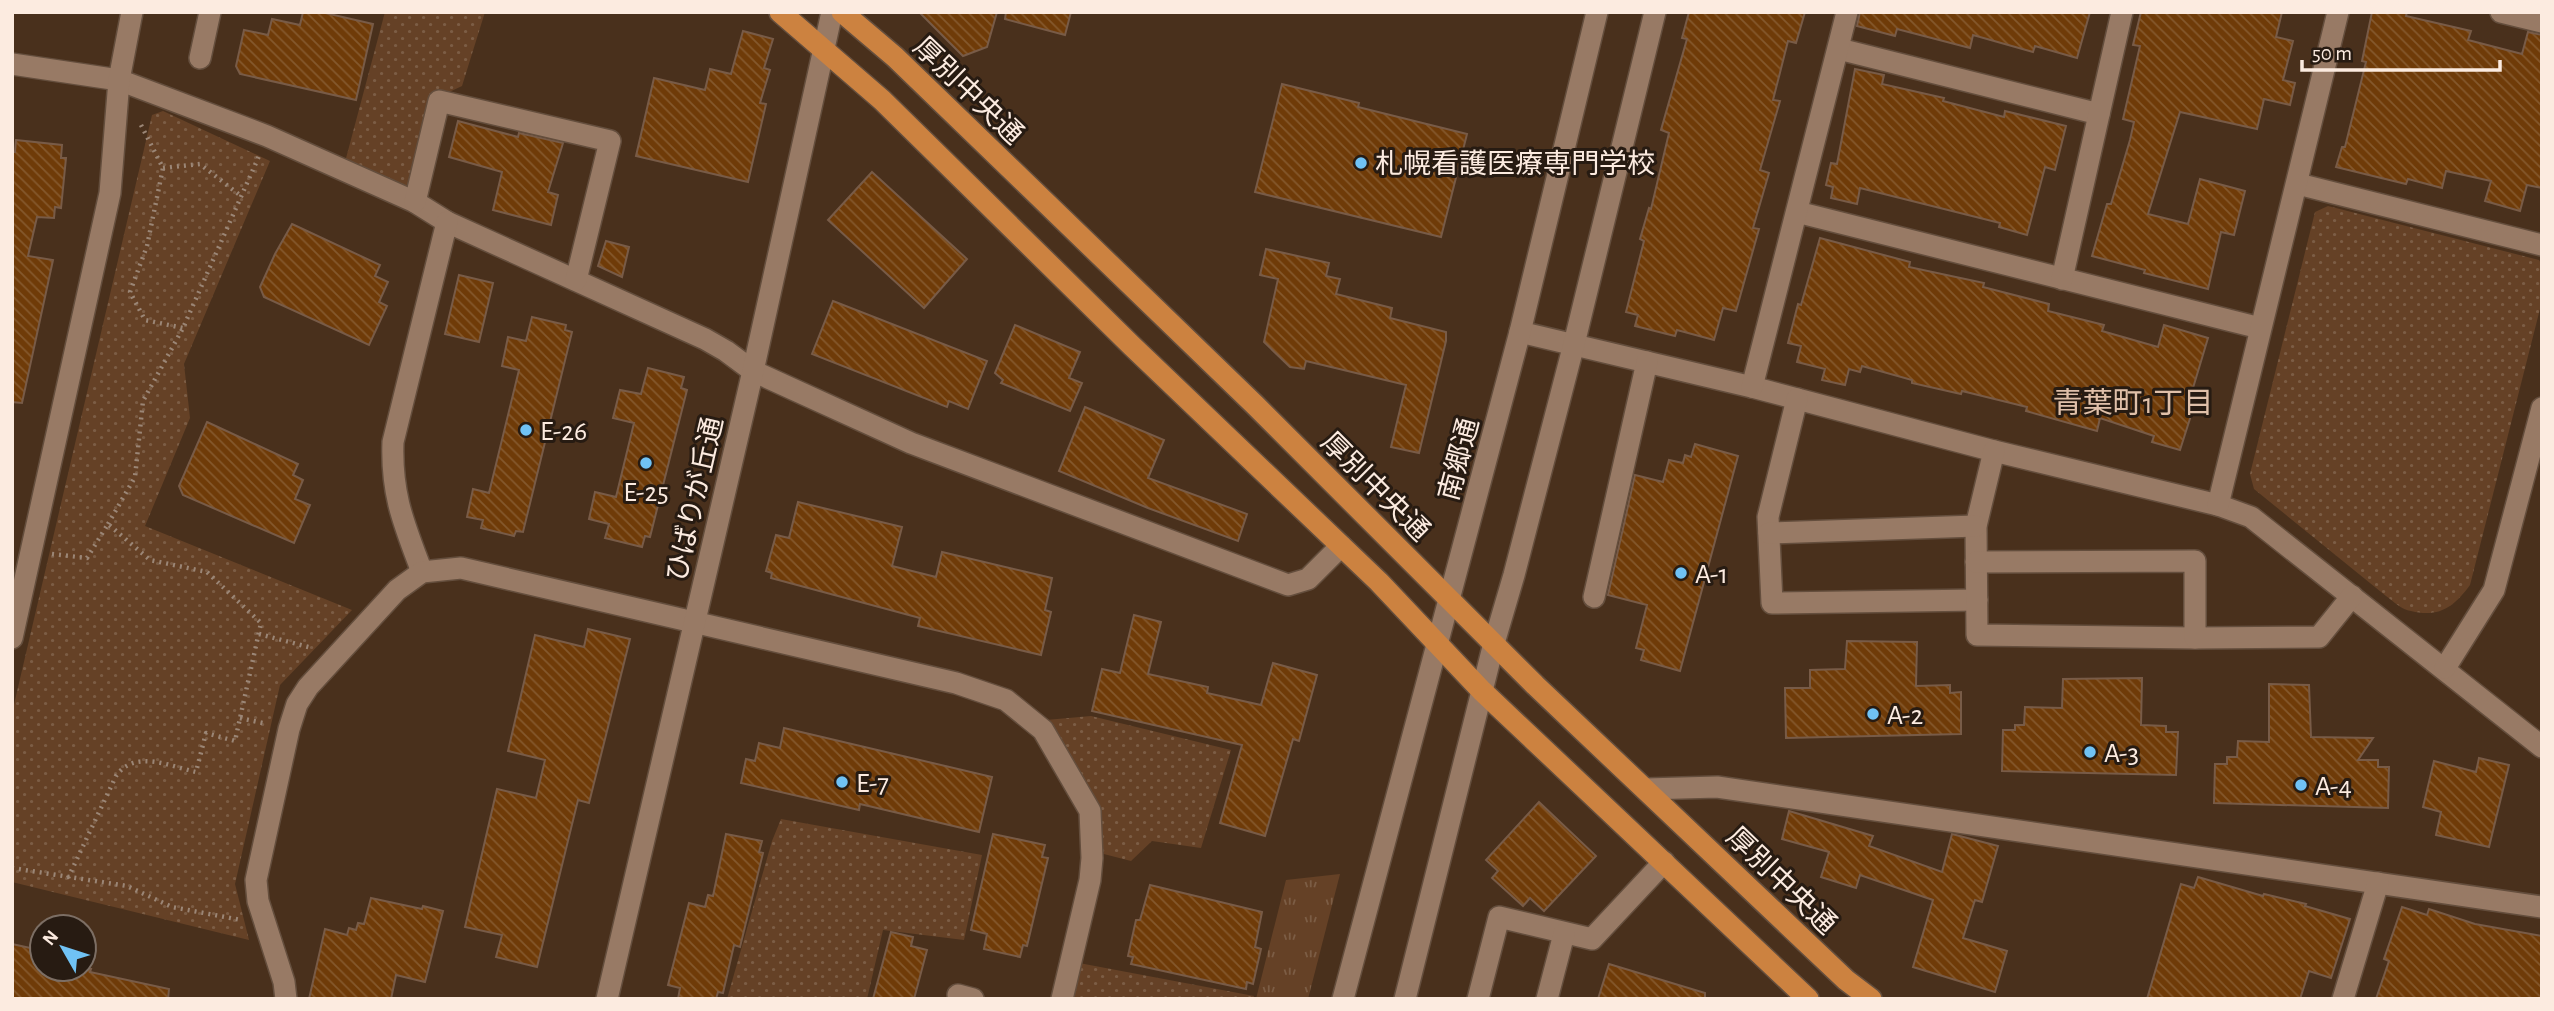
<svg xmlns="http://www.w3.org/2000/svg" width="2554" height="1011" viewBox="0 0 2554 1011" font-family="'Alegreya Sans','Noto Sans JP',sans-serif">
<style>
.grass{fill:url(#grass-tufts)}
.park{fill:url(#park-dots)}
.building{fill:url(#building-back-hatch);stroke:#785b47;stroke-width:2}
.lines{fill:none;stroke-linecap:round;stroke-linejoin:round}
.minor-casing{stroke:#644e3d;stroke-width:24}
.major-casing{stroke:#644e3d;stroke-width:24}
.path{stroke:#9b8676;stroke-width:4.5;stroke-dasharray:2 5;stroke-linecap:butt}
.minor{stroke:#987a65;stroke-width:21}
.major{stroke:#cc8240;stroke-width:21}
.poi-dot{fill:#70c2f4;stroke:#271b12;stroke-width:2.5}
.labels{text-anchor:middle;stroke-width:6;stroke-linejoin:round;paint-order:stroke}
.street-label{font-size:28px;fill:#fcebe0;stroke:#271b12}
.poi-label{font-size:28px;fill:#fcebe0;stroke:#271b12;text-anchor:start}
.neighbourhood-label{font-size:30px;fill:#e0c0a9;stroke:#271b12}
</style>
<defs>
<pattern id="grass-tufts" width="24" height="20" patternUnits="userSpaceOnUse" patternTransform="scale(1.75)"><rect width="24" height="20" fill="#654126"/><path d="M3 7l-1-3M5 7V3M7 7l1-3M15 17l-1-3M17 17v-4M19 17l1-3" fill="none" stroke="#7c5d45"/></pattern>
<pattern id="park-dots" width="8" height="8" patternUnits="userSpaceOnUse" patternTransform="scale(1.75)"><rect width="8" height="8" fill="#654126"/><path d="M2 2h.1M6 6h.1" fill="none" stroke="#7c5d45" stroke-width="1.8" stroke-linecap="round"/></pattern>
<pattern id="building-back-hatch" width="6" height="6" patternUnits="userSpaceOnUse" patternTransform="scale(1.75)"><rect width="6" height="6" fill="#6f3b08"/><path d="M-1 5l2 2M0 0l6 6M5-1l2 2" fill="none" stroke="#84582c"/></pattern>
</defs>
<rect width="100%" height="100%" fill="#49301c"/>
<path class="grass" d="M1340,874L1308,999H1256L1286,880Z"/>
<g class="park">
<path d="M385,12H485L462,86L430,101L410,192L345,162Z"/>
<path d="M163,111L270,161L184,364L190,418L145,526L352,610L280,685L235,884L249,940L12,882V713L152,115Z"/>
<path d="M2328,206L2539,260L2542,265V301L2470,585C2454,607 2439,618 2411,611C2402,610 2393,601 2386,596L2254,489L2250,474L2315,212Z"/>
<path d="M1091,716L1231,750L1201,848L1152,841L1131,861L1100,853L1046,720Z"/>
<path d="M781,819L982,855L964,940L883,930L867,999H727L772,841Z"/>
<path d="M1079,963L1254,996L1253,999H1069Z"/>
</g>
<g class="building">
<path d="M303,12H321L373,24L356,100L240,74L236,66L244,30L268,35L272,19L300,25Z"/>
<path d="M919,12H997L987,47L963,56Z"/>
<path d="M1006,12H1071L1065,35L1005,19Z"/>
<path d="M1689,12H1805L1796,43L1788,41L1773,100L1780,101L1760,170L1769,173L1753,228L1759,229L1736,311L1723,308L1714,340L1677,330L1675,336L1635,326L1638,315L1626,312L1644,241L1640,239L1649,208L1651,209L1669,133L1661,130L1687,39L1682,38Z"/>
<path d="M1860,12H2090L2077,58L2035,46L2033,52L1973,35L1970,48L1897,29L1895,36L1857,26Z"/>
<path d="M2141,12H2282L2276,37L2293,41L2283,80L2295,83L2290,105L2264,99L2257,129L2180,112L2148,214L2188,224L2200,179L2245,191L2234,235L2221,232L2208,289L2144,273L2145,270L2092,256L2107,204H2111L2130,140L2134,122L2123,119L2140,46L2133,45Z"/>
<path d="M2372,12H2407L2406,16L2471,31L2468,40L2522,54L2528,32L2542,35V188L2527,185L2520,211L2485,201L2491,181L2446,171L2442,188L2408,179L2406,184L2336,167L2342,147H2345L2366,62L2362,61Z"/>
<path d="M743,31L773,39L764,68L770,70L760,103L766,104L748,182L636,156L654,78L705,90L710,69L731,74Z"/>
<path d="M1855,69L1884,75L1882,84L1944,98L1943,101L2004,117L2005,111L2066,126L2055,170L2045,167L2027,235L1999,227L2000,223L1860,188L1857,204L1831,198L1833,187L1826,185L1831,163L1837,164Z"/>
<path d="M1282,84L1359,103L1358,107L1467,134L1441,237L1255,192Z"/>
<path d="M458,121L518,137L519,133L563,143L548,192L558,195L551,225L493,210L502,172L449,157Z"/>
<path d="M16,140L62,145L61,158H66L61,208L55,207L54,218L37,217L28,256L53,260L22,403L12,402V152H15Z"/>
<path d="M872,172L967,259L924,308L828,220Z"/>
<path d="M292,224L380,265L375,276L388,282L379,302L387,306L369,345L264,297L260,287L275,254Z"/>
<path d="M1820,238L1910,262L1909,267L1984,283L1983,287L2049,304L2048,311L2104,325L2102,331L2158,347L2164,325L2208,338L2187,408L2193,409L2180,450L2152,442L2154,436L2100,418L2097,431L2026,411L2027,407L1962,391L1961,394L1912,383V380L1862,366L1860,372L1849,369L1845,385L1822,380L1825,369L1797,362L1801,346L1788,343L1798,304L1801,305Z"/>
<path d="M606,241L629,247L622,277L598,266Z"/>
<path d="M1266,249L1329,263L1326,276L1340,279L1336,294L1392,308L1390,318L1446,332V341L1419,453L1391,447L1406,385L1306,361L1304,369L1290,367L1264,342L1278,279L1260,275Z"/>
<path d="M459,275L493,283L479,342L445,334Z"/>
<path d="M833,301L987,361L968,409L949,401L947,407L812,354Z"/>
<path d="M532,317L566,325L565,330L572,332L523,532L516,531L514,536L481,528L483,520L467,517L473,489L489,493L519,370L502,366L508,337L526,341Z"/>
<path d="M1015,325L1080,352L1069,378L1082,383L1070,411L1001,383L1003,380L995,373Z"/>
<path d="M648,368L684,377L681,388L687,390L650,537L645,536L642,547L605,538L609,524L589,519L595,492L616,497L634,423L613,418L620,390L641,394Z"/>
<path d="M1085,407L1164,440L1148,478L1247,514L1238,541L1148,508L1059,471Z"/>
<path d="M207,422L298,464L293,475L303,480L295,499L310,505L294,543L183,495L179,486Z"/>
<path d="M1695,444L1738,456L1680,671L1641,660L1644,650L1636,648L1647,605L1608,595L1635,475L1663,482L1669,460L1683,463L1685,455L1691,457Z"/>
<path d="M798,502L902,527L892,566L936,577L942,552L1052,578L1045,610L1051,612L1041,655L918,626L920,618L771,578L772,573L766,571L776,535L789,538Z"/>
<path d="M1134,615L1161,622L1148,674L1208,687L1207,693L1261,705L1273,663L1317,675L1299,741L1293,739L1265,836L1220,823L1242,745L1092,711L1102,669L1120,673Z"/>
<path d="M588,629L630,639L589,803L578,800L537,967L496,957L502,935L465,927L497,789L536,798L545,760L508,751L535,635L584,647Z"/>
<path d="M1847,641L1917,642L1916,686L1950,685V693L1961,692V734L1786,738L1785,688H1810V670L1845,669Z"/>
<path d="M2142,678L2141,725L2166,726V732H2178L2176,775L2002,771L2003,730H2015V725H2024L2025,707L2062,708L2063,679Z"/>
<path d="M2269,684L2309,685L2311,737L2373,738L2358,760H2378V767H2389L2388,808L2214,803L2215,764H2227V757H2237L2238,741L2269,742Z"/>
<path d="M784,728L992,777L979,832L860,804L859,810L741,783L746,759L755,761L759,743L780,748Z"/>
<path d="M2479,758L2509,765L2489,847L2436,835L2441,812L2423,807L2434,761L2476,772Z"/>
<path d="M1539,802L1596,856L1544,911L1530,898L1523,906L1492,878L1498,871L1486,860Z"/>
<path d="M1789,811L1873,836L1869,846L1942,872L1952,834L1998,846L1982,902L1975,900L1963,938L2007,951L1995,992L1913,967L1933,900L1860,875L1856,888L1821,877L1829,852L1782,839Z"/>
<path d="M726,834L762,841L759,852L763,853L740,947L734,945L723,993L718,992L716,999H678L680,988L668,985L689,903L705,907L708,895L713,896Z"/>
<path d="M993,834L1045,845L1042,857L1048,858L1027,946L1023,945L1020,957L984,949L987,934L971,930Z"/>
<path d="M2198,877L2263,896L2264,894L2306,904L2305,906L2350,919L2331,978L2309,971L2300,999H2147L2181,884L2194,888Z"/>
<path d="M1150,885L1262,912L1255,947L1261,949L1253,984L1247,982L1246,989L1131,964L1133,957L1128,956L1136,920H1140Z"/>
<path d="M371,898L422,909L423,906L443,911L425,982L396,975L391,999H309L325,929L347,935L349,928L356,930L358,923L364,924Z"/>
<path d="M2402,907L2427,915L2429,909L2475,924L2542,936V999H2376L2389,961L2384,959Z"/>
<path d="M891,932L913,937L911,946L927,950L914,999H873Z"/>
<path d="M12,944L35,949L33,960L42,962V969H91L90,972L169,989L168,999H12Z"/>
<path d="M1609,964L1705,993V999H1598Z"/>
</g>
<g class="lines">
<defs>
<g id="minor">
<path d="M2501,12L2542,22"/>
<path d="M1839,49L2099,114"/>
<path d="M200,58L210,12"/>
<path d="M12,64L119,80L267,136L415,202L447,222L705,339L726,351L753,371L911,443L1288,585L1308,579L1341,546"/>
<path d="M2298,184L2542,245"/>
<path d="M415,202L439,101L610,141L576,280"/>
<path d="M1797,212L2260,328"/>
<path d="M2062,279L2122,12"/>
<path d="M1520,332L1752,387L1994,451L2218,505L2251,517L2542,747"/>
<path d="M1752,387L1847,12"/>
<path d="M1797,399L1768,517L1772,603L1977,600"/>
<path d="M1994,451L1976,526L1977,635L2195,638"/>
<path d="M2218,505L2338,12"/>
<path d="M1769,533L1976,526"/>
<path d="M1976,562L2195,561V638L2319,637L2352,596"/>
<path d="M422,572C404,524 391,495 393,442L447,222"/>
<path d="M1594,597L1647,362"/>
<path d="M12,638L110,193L119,80L132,12"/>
<path d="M2445,668L2494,590L2542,408"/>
<path d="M1646,789L1717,787L2542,907"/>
<path d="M958,995L973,999"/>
<path d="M286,999L284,982L258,901L256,880L289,729L297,704L308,687L397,590L422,572L461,568L956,683L1006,700L1043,730L1090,811L1092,858L1090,880L1062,999"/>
<path d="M607,999L753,371L832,12"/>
<path d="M1343,999L1520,332L1597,12"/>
<path d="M1405,999L1494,643L1514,575L1574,344L1655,12"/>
<path d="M1478,999L1499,917L1592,939L1664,862"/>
<path d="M1547,999L1564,934"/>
<path d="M2343,999L2378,883"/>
</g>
<g id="major">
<path d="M780,12L882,100L1132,346L1379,582L1482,691L1808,999"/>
<path d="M842,12L895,57L1255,405L1535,685L1846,980L1871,999"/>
</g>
</defs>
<use href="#minor" class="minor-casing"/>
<use href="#major" class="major-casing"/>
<g class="path">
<path d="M141,125L163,168L147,246L130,292L145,320L183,328"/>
<path d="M163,168L200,164L241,196"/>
<path d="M108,524L135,477L143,401L183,328L259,156"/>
<path d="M52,554L87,558L108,524L150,560L207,572L261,623L235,741L206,733L196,772C169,766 135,749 116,776L68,878"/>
<path d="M259,634L312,648"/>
<path d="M240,718L267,724"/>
<path d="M12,868L127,886L172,907L241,920"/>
</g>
<use href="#minor" class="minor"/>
<use href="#major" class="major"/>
</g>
<g class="poi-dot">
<circle cx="1361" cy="163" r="7"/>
<circle cx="526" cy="430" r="7"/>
<circle cx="646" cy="463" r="7"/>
<circle cx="1681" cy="573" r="7"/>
<circle cx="1873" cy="714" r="7"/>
<circle cx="2090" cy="752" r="7"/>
<circle cx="842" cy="782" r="7"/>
<circle cx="2301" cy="785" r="7"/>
</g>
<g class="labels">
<g class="street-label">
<text transform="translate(969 90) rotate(44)" y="10">厚別中央通</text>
<text transform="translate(1458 459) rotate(-75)" y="10">南郷通</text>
<text transform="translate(1376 486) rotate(45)" y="10">厚別中央通</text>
<text transform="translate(694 499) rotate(-77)" y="10">ひばりが丘通</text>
<text transform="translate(1782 880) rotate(44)" y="10">厚別中央通</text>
</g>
<g class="poi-label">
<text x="1375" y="173">札幌看護医療専門学校</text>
<text x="540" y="440">E-26</text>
<text x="646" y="501" text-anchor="middle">E-25</text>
<text x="1695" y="583">A-1</text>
<text x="1887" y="724">A-2</text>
<text x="2104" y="762">A-3</text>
<text x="856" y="792">E-7</text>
<text x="2315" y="795">A-4</text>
</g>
<g class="neighbourhood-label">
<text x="2133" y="413">青葉町1丁目</text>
</g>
</g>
<rect width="2554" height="1011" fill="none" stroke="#fcebe0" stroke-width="28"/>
<g transform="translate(63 948) rotate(309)"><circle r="33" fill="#271b12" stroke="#7c6e64" stroke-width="2"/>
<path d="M0-5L12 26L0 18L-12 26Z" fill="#70c2f4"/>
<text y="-10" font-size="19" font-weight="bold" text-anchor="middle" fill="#fcebe0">N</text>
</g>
<path d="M2302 60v10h198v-10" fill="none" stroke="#fcebe0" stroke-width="3.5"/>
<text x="2312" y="60" font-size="21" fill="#fcebe0" stroke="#271b12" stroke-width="5" paint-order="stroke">50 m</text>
</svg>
